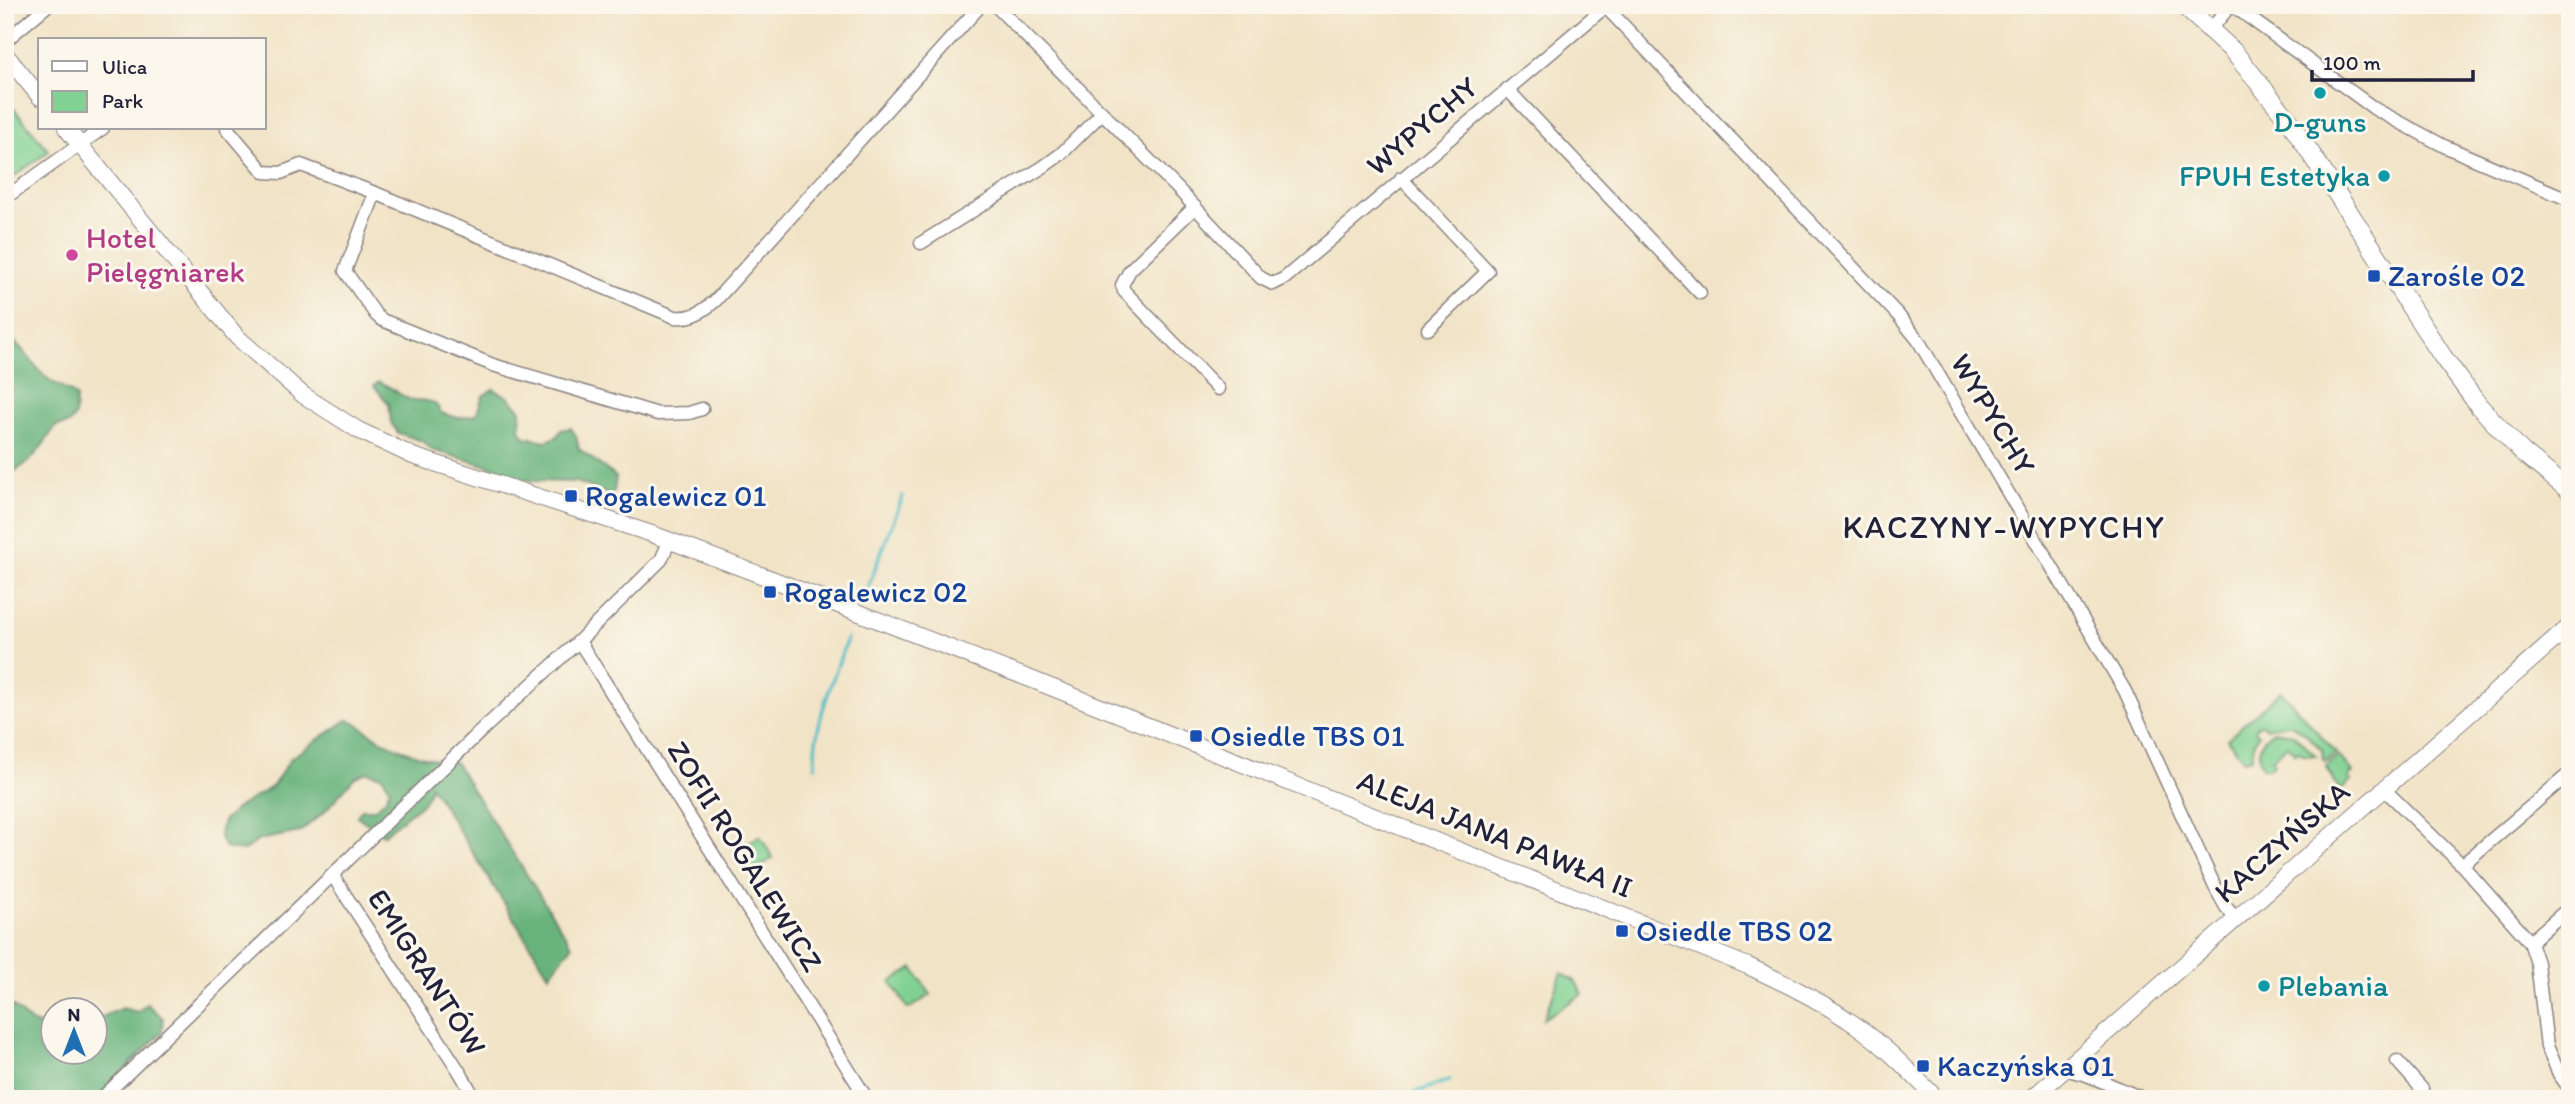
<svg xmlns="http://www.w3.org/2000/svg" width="2575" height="1104" viewBox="0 0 2575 1104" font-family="Itim,sans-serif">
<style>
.green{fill:#81d192;stroke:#527a66;stroke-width:2}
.forest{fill:#68b37c;stroke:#456a5c;stroke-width:2}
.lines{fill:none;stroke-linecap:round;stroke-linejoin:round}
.stream{stroke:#4fbdc6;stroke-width:3.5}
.minor-casing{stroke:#8a8280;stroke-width:15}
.tertiary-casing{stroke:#8a8280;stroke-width:18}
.secondary-casing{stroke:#8a8280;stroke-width:20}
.minor{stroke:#fff;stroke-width:12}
.tertiary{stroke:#fff;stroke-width:16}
.secondary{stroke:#fff;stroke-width:18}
.culture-dot{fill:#0f9aa8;stroke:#fbf7ec;stroke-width:2.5}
.hotel-dot{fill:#d1479c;stroke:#fbf7ec;stroke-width:2.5}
.transit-dot{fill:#1a4fb4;stroke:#fbf7ec;stroke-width:2.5}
.labels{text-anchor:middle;stroke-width:6;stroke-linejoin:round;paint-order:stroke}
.culture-label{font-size:30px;fill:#0d838f;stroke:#fbf7ec}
.street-label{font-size:30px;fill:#22223b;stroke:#fbf7ec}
.hotel-label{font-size:30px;fill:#b23c85;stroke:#fbf7ec;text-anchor:start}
.transit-label{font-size:30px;fill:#164399;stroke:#fbf7ec;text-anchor:start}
.neighbourhood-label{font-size:32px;letter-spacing:2px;fill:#22223b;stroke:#fbf7ec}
</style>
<rect width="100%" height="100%" fill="#fbf7ec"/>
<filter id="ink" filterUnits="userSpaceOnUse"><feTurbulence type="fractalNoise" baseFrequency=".0143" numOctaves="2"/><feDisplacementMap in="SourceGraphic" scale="14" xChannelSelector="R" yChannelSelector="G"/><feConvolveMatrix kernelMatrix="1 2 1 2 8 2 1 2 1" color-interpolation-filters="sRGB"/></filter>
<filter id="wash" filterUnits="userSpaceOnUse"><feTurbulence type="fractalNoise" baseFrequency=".00686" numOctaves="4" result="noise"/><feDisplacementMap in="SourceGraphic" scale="28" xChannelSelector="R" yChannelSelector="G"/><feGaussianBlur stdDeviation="1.57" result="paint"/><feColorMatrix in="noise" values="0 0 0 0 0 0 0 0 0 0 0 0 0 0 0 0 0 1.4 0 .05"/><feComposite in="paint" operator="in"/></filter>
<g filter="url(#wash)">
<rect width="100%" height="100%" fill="#f1e3c6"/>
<g class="green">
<path d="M5,98L49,151L5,183Z"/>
<path d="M2281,691L2336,753L2326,761L2323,760L2322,750L2305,733L2290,724L2266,728L2263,724L2257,725L2255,731L2259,734L2254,742L2252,758L2244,760L2227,739Z"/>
<path d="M2274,731L2294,734L2316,756L2303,755L2299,751L2296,754L2288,745L2272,759L2275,764L2270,768H2263C2256,753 2259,739 2274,731Z"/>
<path d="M2338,755L2353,772L2348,777L2351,781L2340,791L2326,766Z"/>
<path d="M760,836L773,858L750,873L736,851Z"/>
<path d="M913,968L931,995L908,1009L891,982Z"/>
<path d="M1562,973L1575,981L1583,994L1543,1019Z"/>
</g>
<g class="forest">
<path d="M5,342H15C27,353 39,374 51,381C60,387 68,388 76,397L75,416L69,424L56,426C38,451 35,462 5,476Z"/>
<path d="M378,382C392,386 403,399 413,400C421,401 427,399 435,404C437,406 440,410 441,413L458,418L476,415L483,396L493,389L507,396L521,410L520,430L525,437L546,441L557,437L561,430L571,428L576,436L579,449L616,477L614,491L611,495L576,482L534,481L509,477L492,467L432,450L422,441L398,433L391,423L389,404L374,386Z"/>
<path d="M347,720C358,722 358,725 366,730C388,747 427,761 455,762L572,946L549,975L431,786L424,802L383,835L357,816L362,809H375L385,800L390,788L382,776L367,772L354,778L325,811L300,832L259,840L243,851L225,848L219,835L223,821L237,808L273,786L291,758Z"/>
<path d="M5,999L29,1021L52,1031V1052H94L95,1020L122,1008L138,1012L147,1004L163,1018L162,1032L96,1099H5Z"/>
</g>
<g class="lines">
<g class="stream">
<path d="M862,602L903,496"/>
<path d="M815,766C812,726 835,676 847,638"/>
<path d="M1397,1099L1450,1080"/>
</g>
</g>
</g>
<g filter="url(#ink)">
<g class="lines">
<defs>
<g id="minor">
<path d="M995,5L1179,190L1261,278L1273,284L1285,278L1605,7"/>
<path d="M1604,5L1898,315L1918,340L2125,691L2215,887L2226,907L2236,919"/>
<path d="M2232,5L2375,109L2444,146L2570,200"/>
<path d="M2210,30L2231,5"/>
<path d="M5,41L48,5"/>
<path d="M1507,89L1700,293"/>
<path d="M227,128L264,172L281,173L301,165L375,193L345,271L376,315L382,320L493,365L658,414L689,413L702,409"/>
<path d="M1401,178L1488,271L1428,329"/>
<path d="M375,193L675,317C692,319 702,312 715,301L981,5"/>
<path d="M5,198L103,128"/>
<path d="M1195,207L1130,270L1122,285L1124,291L1218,389"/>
<path d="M921,243L1043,167L1061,154L1102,113"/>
<path d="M579,641L867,1099"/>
<path d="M2384,789L2462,865L2530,942L2537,963L2547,1046L2559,1074L2570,1089"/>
<path d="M2462,865L2570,773"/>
<path d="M333,876L461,1074L475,1099"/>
<path d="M2530,942L2570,907"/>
<path d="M2397,1061L2422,1089L2417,1099"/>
<path d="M2064,1069L2087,1075L2144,1099"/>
<path d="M101,1099L483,729L579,641L661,560L670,540"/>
</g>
<g id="tertiary">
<path d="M5,54L40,97"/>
<path d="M66,128L237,337L303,395L358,430L413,456L652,534L774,580L1033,680L1748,966C1782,982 1816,998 1848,1020C1881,1041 1909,1071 1937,1099"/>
<path d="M2031,1099L2570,626"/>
</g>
<path id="secondary" d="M2183,5L2233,51L2291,123L2443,357L2479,406L2522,452L2570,491"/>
</defs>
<use href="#minor" class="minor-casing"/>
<use href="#tertiary" class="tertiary-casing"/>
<use href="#secondary" class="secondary-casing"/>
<use href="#minor" class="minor"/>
<use href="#tertiary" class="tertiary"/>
<use href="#secondary" class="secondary"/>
</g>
</g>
<g class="culture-dot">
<circle cx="2320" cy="93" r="7"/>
<circle cx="2384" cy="176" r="7"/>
<circle cx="2264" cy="986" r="7"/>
</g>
<circle class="hotel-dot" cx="72" cy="255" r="7"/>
<g class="transit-dot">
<rect x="2367" y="269" width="14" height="14" rx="3.5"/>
<rect x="564" y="489" width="14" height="14" rx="3.5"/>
<rect x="763" y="585" width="14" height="14" rx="3.5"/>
<rect x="1189" y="729" width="14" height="14" rx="3.5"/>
<rect x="1615" y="924" width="14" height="14" rx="3.5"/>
<rect x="1916" y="1059" width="14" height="14" rx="3.5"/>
</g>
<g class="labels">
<g class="culture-label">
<text x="2320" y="132">D-guns</text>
<text x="2370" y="186" text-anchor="end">FPUH Estetyka</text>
<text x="2278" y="996" text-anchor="start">Plebania</text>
</g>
<g class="street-label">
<text transform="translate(1422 126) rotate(-40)" y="10">WYPYCHY</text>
<text transform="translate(1993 414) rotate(59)" y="10">WYPYCHY</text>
<text transform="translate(1495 834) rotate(22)" y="10">ALEJA JANA PAWŁA II</text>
<text transform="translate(2282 842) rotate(-41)" y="10">KACZYŃSKA</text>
<text transform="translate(745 856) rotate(58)" y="10">ZOFII ROGALEWICZ</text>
<text transform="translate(427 972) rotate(57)" y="10">EMIGRANTÓW</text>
</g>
<g class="hotel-label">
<text x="86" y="248">Hotel<tspan x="86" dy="34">Pielęgniarek</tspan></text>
</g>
<g class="transit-label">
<text x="2388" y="286">Zarośle 02</text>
<text x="585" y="506">Rogalewicz 01</text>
<text x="784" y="602">Rogalewicz 02</text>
<text x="1210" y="746">Osiedle TBS 01</text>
<text x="1636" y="941">Osiedle TBS 02</text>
<text x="1937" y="1076">Kaczyńska 01</text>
</g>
<g class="neighbourhood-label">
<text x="2004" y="538">KACZYNY-WYPYCHY</text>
</g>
</g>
<rect width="2575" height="1104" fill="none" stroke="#fbf7ec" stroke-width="28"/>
<rect x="38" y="38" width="228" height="91" fill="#fbf7ec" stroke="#a4a2a5" stroke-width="2"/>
<rect x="52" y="61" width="35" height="10" fill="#ffffff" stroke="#a4a2a5" stroke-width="2"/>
<text x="102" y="74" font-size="21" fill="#22223b">Ulica</text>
<rect x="52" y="91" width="35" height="21" fill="#81d192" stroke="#a4a2a5" stroke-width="2"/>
<text x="102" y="108" font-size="21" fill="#22223b">Park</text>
<g transform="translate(74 1031)"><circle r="33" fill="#fbf7ec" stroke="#a4a2a5" stroke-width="2"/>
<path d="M0-5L12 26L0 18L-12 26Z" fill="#1f6fb2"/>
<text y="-10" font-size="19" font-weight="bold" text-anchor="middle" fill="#22223b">N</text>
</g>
<path d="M2312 70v10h161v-10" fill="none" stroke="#22223b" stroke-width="3.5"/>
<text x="2323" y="70" font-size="21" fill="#22223b" stroke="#fbf7ec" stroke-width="5" paint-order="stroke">100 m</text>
</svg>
